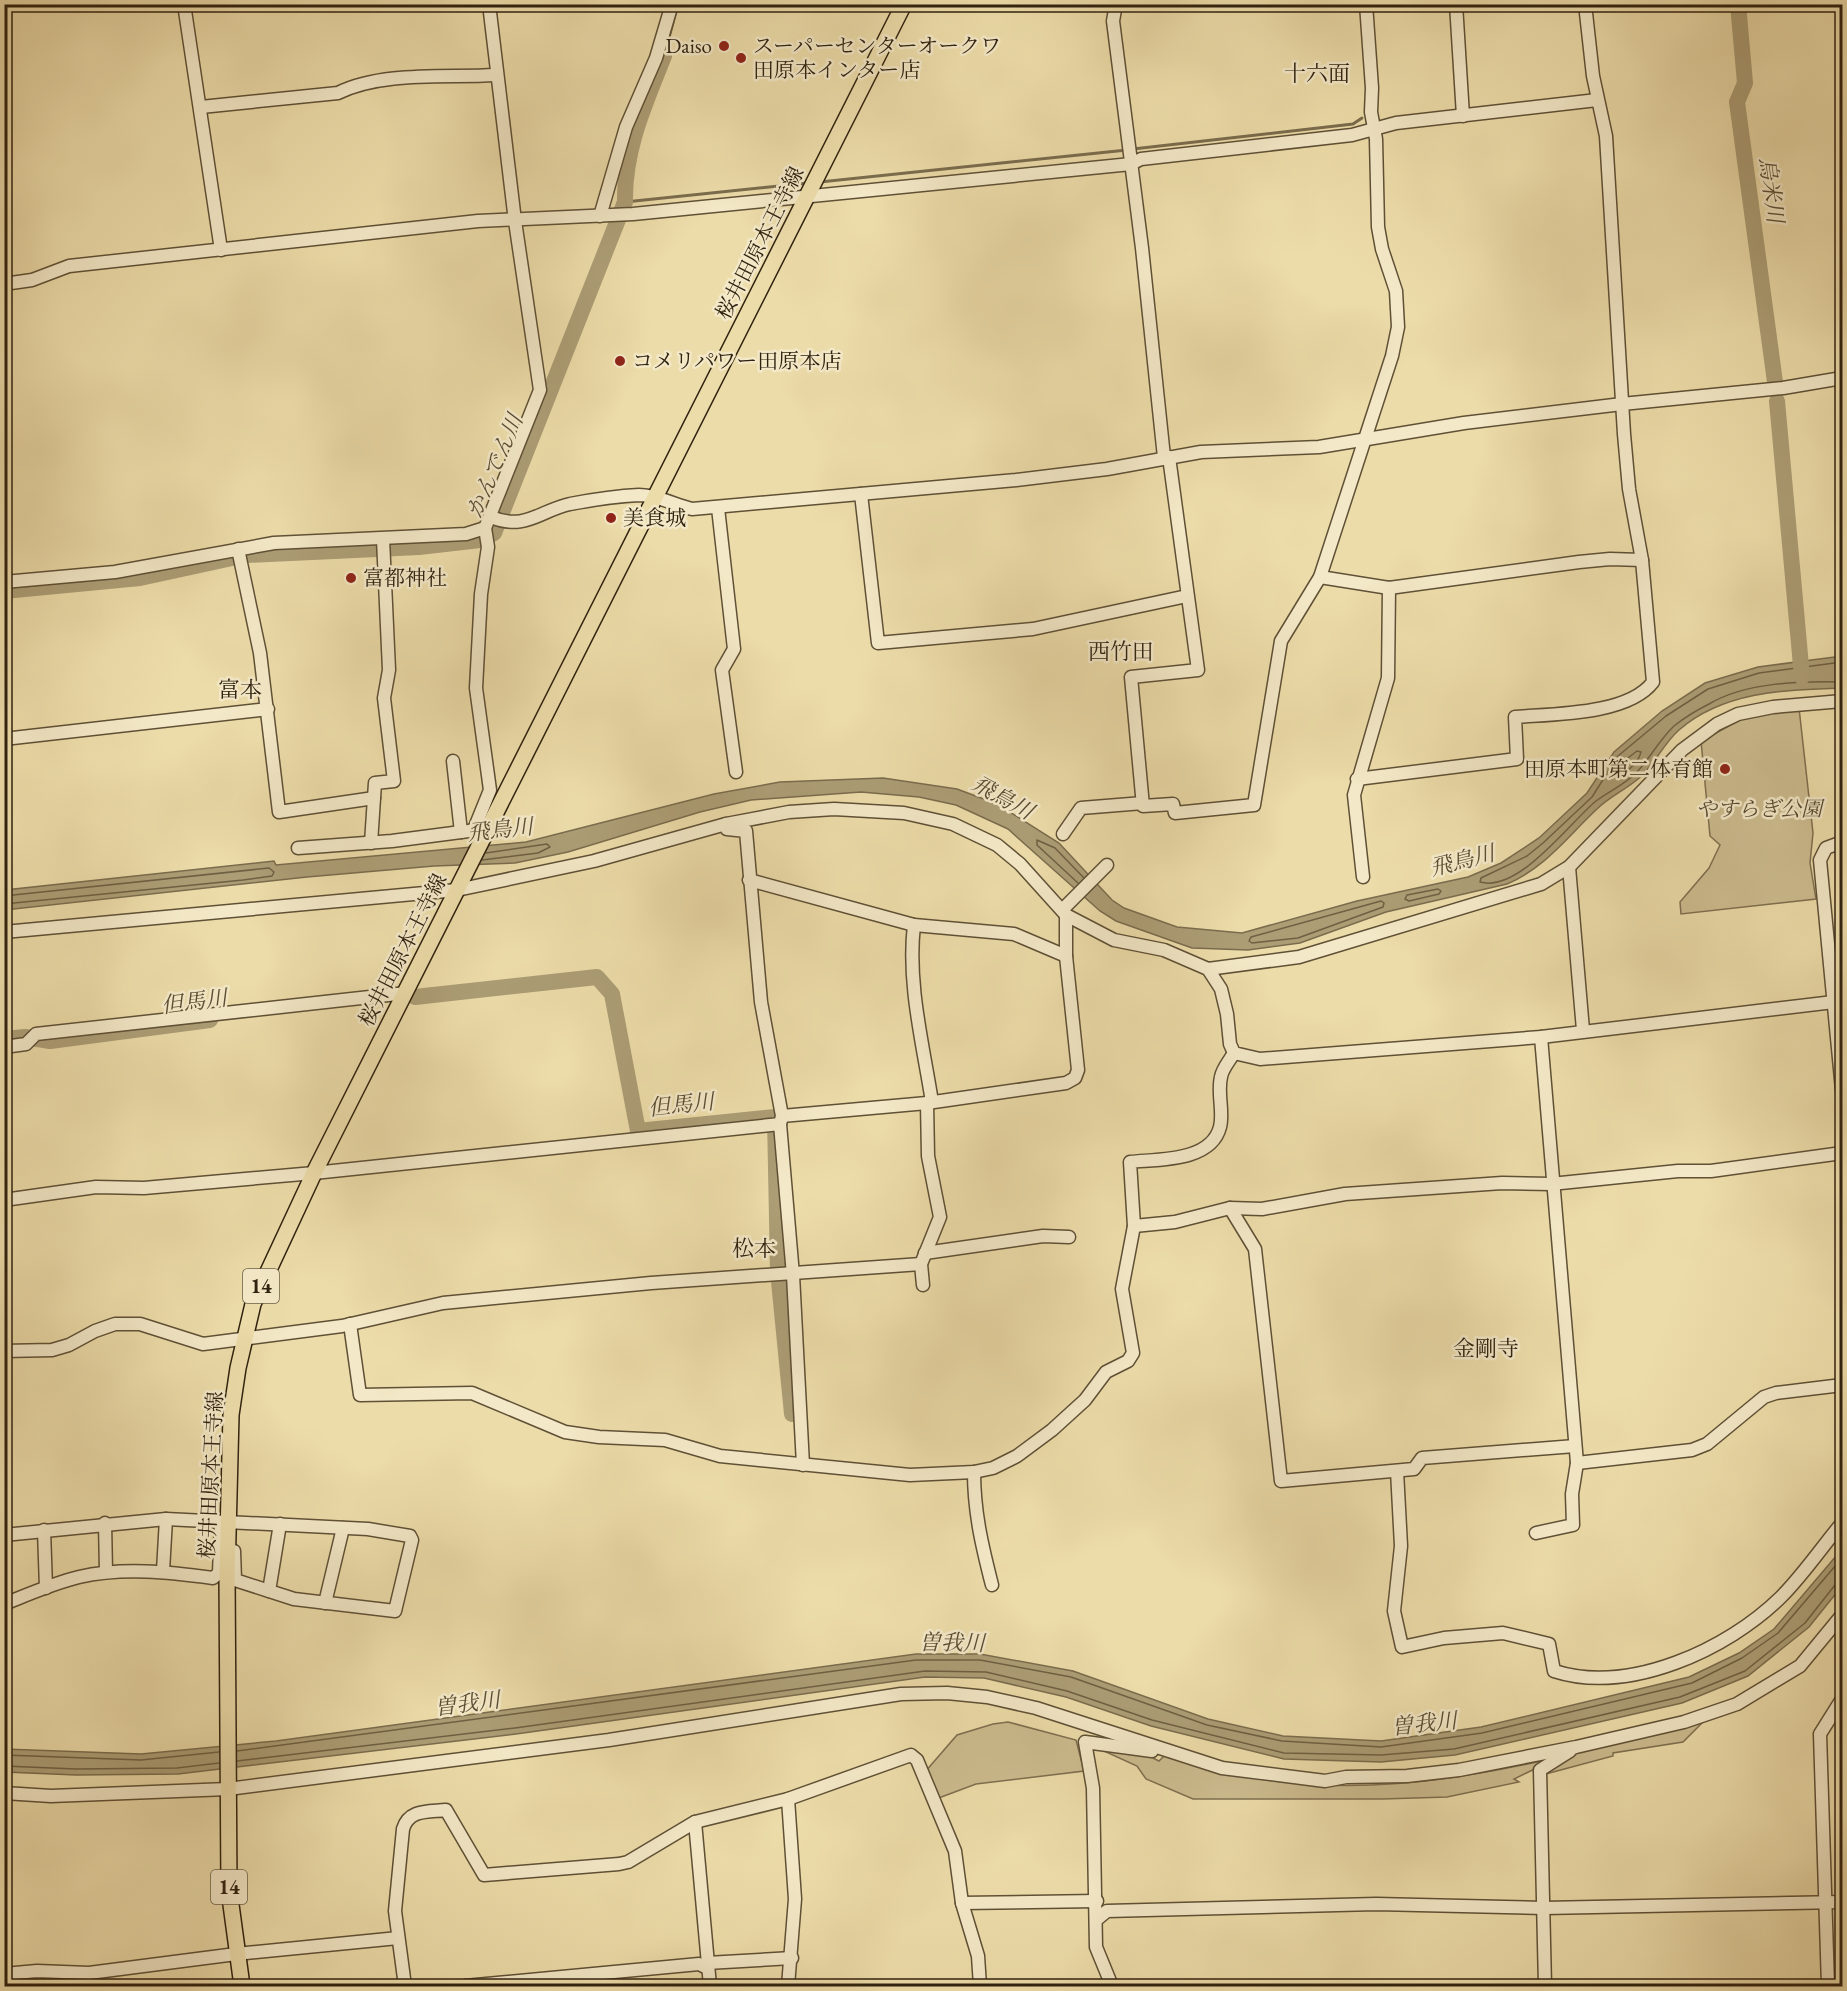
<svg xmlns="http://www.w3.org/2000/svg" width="1847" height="1991" viewBox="0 0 1847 1991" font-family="'EB Garamond','Noto Serif JP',serif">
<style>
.green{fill:#ccbc8f;stroke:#7e6f50;stroke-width:1.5}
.water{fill:#ac9d75;stroke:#7a6c4d;stroke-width:1.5}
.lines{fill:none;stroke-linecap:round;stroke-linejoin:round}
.shore{stroke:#6e6042;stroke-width:1.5}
.stream{stroke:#7a6c4d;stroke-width:3}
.river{stroke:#ac9d75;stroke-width:16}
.minor-casing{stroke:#5f5036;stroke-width:15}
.major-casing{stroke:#302210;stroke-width:18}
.minor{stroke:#f3e8c7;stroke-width:12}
.major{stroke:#ecdca9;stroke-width:15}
.poi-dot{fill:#8f2418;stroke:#f3e8c7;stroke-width:2}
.labels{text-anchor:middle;stroke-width:5;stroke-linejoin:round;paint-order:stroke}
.shield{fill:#f3e8c7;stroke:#6a5d47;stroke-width:1.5}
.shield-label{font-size:20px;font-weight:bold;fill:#302210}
.poi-label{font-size:21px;fill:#302210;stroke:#f3e8c7;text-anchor:start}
.street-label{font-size:21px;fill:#302210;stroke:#f3e8c7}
.park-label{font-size:21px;font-style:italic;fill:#574830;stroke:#f3e8c7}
.neighbourhood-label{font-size:22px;fill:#302210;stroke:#f3e8c7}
.water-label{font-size:22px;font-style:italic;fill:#5b4d33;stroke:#f3e8c7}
</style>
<rect width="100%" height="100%" fill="#ecdca9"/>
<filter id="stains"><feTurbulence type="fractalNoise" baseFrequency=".00333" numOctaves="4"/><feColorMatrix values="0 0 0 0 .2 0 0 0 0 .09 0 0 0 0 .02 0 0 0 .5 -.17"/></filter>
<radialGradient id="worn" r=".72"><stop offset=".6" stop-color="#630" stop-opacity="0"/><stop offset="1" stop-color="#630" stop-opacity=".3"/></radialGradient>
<g class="green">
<path d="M1799,708L1813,833L1810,863L1816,899L1681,914L1680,902L1709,868L1720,845L1710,836L1701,741L1742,719Z"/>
<path d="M1705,1720L1683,1742L1613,1753V1756L1542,1775L1560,1760L1578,1752Z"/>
<path d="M1008,1722L1076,1740L1084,1771L976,1784L936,1799L925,1772L957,1735L993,1724Z"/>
<path d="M1091,1745L1149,1756L1159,1761L1164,1756C1191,1763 1220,1772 1248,1777C1348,1795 1448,1782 1546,1760L1547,1763L1514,1779L1519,1782L1447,1797L1382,1799H1193L1146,1779L1137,1766Z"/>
</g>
<g class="water">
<path d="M1842,656V688C1785,690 1724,691 1679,730C1663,744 1654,766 1638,779C1625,790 1609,797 1597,809C1568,836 1545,868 1507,884L1386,912L1300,943L1248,950L1192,948L1116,921L1100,911L1008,829L956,805L919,797L861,792L751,800L700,812L568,852L515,863L434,866L307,877L5,910V890L274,861L276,865L526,842L714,794L780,782L883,778L957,789L997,804L1059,843L1112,900L1124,908L1177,927L1242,933L1357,901L1468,877L1501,863L1539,838L1587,793L1614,752L1662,711L1705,683L1758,667Z"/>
<path d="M1842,1549V1586L1809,1627L1748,1676L1682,1703L1455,1755L1381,1762L1284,1759L1151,1726L1066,1697L984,1678L925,1677L516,1734L178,1774L76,1775L5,1772L4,1749L141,1754L276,1741L916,1654H980L1073,1671L1208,1719L1283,1736L1381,1741L1481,1727L1689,1677L1739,1653L1774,1629Z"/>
</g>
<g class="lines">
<g class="shore">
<path d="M1842,662L1759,673L1708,689L1666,716L1618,756L1592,797L1543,843L1527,856L1481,878L1480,882C1519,893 1570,822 1596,801C1609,791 1626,784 1637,772C1650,758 1660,739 1674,726C1684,718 1697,710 1709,704C1746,682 1801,681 1842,682"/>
<path d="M1637,751L1641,752C1639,761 1628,773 1619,774L1618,770L1624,761Z"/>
<path d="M482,860L538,853L550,847L547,844L486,853"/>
<path d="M1078,883L1037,845V840L1055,848L1084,878"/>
<path d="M1438,889L1441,891L1439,894L1409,901L1405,899L1407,895Z"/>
<path d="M4,896L269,868L274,872L272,876L243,880L4,904"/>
<path d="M1381,901L1384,903L1383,907L1298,938L1252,943L1249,941L1251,937Z"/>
<path d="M237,1751L916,1660H980L1071,1677L1207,1725L1282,1741L1381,1747L1482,1733L1692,1683L1742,1658L1778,1633L1842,1558"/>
<path d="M4,1755L141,1760L219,1752"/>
<path d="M237,1761L515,1728L925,1671L986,1672L1067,1691L1152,1720L1284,1753L1381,1755L1454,1749L1680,1697L1745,1671L1805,1623L1835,1585L1842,1583"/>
<path d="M4,1766L76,1769L177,1768L219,1763"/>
</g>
<g class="stream">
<path d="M664,56L678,4"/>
<path d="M1133,149L1353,124L1362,118"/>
<path d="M820,182L1127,150"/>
<path d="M625,202L808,183"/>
</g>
<g class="river">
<path d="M1738,4L1745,83L1737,102L1775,382"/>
<path d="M1777,401L1802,677"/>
<path d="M4,591L140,578L246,555L419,547L480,540L494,533L625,202C624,149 645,104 664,56"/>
<path d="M415,997L597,977L612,994L638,1131L775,1117L778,1271L792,1414"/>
<path d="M4,1039L25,1037L50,1041L210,1020"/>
</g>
<defs>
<g id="minor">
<path d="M184,4L221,250"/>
<path d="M1116,4L1113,21L1142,248L1164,457"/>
<path d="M1456,4L1463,116"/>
<path d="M201,107L338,93C382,71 447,78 495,75"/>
<path d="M600,216L626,127L656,58L672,4"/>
<path d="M4,284L32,280L69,266L478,221L633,214L1131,164L1141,159L1352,135L1396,123L1597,100"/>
<path d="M1169,457L1198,670L1131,677L1143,806L1173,804L1175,813L1254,805L1281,641L1320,577L1392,356L1398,327L1396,291L1382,249L1378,227L1376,139L1371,112L1372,88L1366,4"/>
<path d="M861,494L878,643L1033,629L1187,596"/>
<path d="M718,508L734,649L722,670L736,772"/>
<path d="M491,517C525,531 539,511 570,504C591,500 617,496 639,495C657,495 675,505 692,509L1016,480L1107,469L1201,452L1319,447L1464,423L1622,404L1783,388L1842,378"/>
<path d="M238,549L260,653L279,812L374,798"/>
<path d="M1320,577L1389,588L1579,562L1610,559L1642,560"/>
<path d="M4,582L115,572L274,543L466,534L485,528L540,390L515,221L489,4"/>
<path d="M4,739L268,709"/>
<path d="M453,761L461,832"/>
<path d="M1357,779L1517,759L1515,717C1553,714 1628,715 1653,682L1642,560L1629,489L1624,434L1606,136L1593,76L1585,4"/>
<path d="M475,827L490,790L476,688L481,594L488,547L485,528"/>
<path d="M1063,834L1081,808L1143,803"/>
<path d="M1842,842L1826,848L1820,860L1842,1090"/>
<path d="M371,843L375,783L394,781L384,698L389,670L383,539"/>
<path d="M298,848L392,841L484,829"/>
<path d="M1569,867L1583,1030"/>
<path d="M1363,877L1354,795L1388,678L1389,588"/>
<path d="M749,880L914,925L1014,934L1066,956"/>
<path d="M1062,910L1107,865"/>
<path d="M914,925C907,983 923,1044 932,1102"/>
<path d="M4,932L457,890L594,861L726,824L789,812L834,809L904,813L953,824L997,845L1020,864L1066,915L1114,940L1164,950L1208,969L1221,989L1227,1014L1230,1044L1234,1053L1260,1059L1541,1037L1842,1001"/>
<path d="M1208,969L1299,957L1541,884L1569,867L1682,750L1717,724L1738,714L1773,707L1842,701"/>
<path d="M4,1047L26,1044L36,1034L406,993"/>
<path d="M782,1116L927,1103L1066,1083L1075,1078L1078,1070L1066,956V915"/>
<path d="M780,1124L793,1275L803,1465"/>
<path d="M4,1200L96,1187L144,1188L314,1173L780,1124L782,1116L761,1002L746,831L727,829L726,824"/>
<path d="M1230,1208L1255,1249L1281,1481L1414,1469L1422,1458L1575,1446"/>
<path d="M1134,1226L1175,1222L1230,1208L1262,1209L1345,1194L1502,1183L1551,1184L1678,1171H1711L1842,1153"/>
<path d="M925,1253L1043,1236L1069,1237"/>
<path d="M923,1285L921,1264L940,1217L928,1156L927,1103"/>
<path d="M350,1324L360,1395L472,1393L565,1432L599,1437L665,1440L720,1456L910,1475L974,1472L993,1468L1017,1456L1052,1430L1085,1400L1106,1372L1128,1361L1133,1353L1122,1289L1134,1226L1130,1162C1158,1159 1211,1162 1220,1127C1224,1112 1217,1093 1221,1077C1222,1069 1230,1060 1234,1053"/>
<path d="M4,1351L52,1350L69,1345L95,1331L115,1324H140L203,1344L342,1326L443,1303L651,1283L921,1264"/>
<path d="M1577,1463L1692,1450L1707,1444L1764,1397L1776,1393L1842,1385"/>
<path d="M1397,1471L1401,1546L1394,1611L1402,1647L1444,1638L1503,1633L1549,1644L1554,1671C1629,1695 1727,1650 1781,1597C1803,1575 1822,1547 1842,1523"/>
<path d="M974,1472C974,1512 982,1546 992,1585"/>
<path d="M105,1523L106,1572"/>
<path d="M44,1530L46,1588"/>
<path d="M1536,1533L1573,1525L1572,1494L1577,1463L1541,1037"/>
<path d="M4,1535L166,1519L368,1529L410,1536L412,1540L395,1611L294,1599L235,1580L234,1551"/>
<path d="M163,1571L166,1519"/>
<path d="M269,1591L280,1524"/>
<path d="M325,1603L343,1528"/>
<path d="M4,1604C29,1594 54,1583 79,1577C123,1567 169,1572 213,1578L219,1573L221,1522"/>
<path d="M4,1793L51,1796L228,1789L609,1740L901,1694L947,1693L987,1697L1036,1708L1222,1768L1325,1781L1346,1777L1407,1776L1459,1770L1576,1747L1684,1722L1737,1704L1800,1666L1842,1615"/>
<path d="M788,1799L795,1899L788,1986"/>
<path d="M695,1822L710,1986"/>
<path d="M962,1903L978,1956L980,1986"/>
<path d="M1096,1920L1107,1911L1376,1904L1544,1908L1842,1902"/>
<path d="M707,1963L792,1958"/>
<path d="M4,1974L37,1971L89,1973L236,1954L398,1938"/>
<path d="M405,1986L395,1911L403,1829C409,1809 428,1812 446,1810L484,1875L619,1864L628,1862L695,1822L788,1799L911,1755L917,1760L955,1851L962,1903L1097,1901"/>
<path d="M465,1986L699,1964L707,1968"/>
<path d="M1112,1986L1096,1947L1093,1788L1085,1742L1152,1751"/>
<path d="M1545,1986L1540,1770L1570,1751"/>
<path d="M1828,1986L1820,1734L1842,1699"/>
</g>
<path id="major" d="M242,1986L229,1890L227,1574L231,1415L238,1368L253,1304L314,1173L904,4"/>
</defs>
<use href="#minor" class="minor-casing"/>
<use href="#major" class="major-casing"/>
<use href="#minor" class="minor"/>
<use href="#major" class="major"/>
</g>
<g class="poi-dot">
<circle cx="724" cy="46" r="6"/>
<circle cx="741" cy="58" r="6"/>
<circle cx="620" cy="361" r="6"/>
<circle cx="611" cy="518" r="6"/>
<circle cx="351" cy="578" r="6"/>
<circle cx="1725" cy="769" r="6"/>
</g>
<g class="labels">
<g class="shield">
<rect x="243" y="1269" width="36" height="34" rx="4.5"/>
<rect x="211" y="1870" width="36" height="34" rx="4.5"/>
</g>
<g class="shield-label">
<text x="261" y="1293">14</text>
<text x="229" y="1894">14</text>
</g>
<g class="poi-label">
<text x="712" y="53" text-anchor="end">Daiso</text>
<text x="753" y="53">スーパーセンターオークワ<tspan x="753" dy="24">田原本インター店</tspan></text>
<text x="632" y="368">コメリパワー田原本店</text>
<text x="623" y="525">美食城</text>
<text x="363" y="585">富都神社</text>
<text x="1713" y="776" text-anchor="end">田原本町第二体育館</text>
</g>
<g class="street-label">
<text transform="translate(760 243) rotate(-63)" y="7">桜井田原本王寺線</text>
<text transform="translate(403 950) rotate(-63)" y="7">桜井田原本王寺線</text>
<text transform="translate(211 1475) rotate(-87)" y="7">桜井田原本王寺線</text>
</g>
<g class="park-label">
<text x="1759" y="816">やすらぎ公園</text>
</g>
<g class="neighbourhood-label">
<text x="1317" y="81">十六面</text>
<text x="1121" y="659">西竹田</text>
<text x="240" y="697">富本</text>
<text x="754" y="1256">松本</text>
<text x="1486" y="1356">金剛寺</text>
</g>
<g class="water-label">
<text transform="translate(1772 190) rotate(82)" y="8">烏米川</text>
<text transform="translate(494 466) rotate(-67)" y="8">かんでん川</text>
<text transform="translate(1003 797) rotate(29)" y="8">飛鳥川</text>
<text transform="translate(500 829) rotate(-6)" y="8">飛鳥川</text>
<text transform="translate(1462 860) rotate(-14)" y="8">飛鳥川</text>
<text transform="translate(194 1001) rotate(-7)" y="8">但馬川</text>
<text transform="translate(681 1104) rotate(-6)" y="8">但馬川</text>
<text transform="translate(952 1642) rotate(1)" y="8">曽我川</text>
<text transform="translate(467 1703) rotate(-7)" y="8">曽我川</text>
<text transform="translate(1424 1723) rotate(-6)" y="8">曽我川</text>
</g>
</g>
<rect width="1847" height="1991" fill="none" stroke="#ecdca9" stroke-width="24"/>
<rect x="6" y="6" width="1835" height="1979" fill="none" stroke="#302210" stroke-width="3"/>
<rect x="12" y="12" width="1823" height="1967" fill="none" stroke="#302210" stroke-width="1.5"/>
<rect width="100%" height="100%" filter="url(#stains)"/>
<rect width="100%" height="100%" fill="url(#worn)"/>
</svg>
